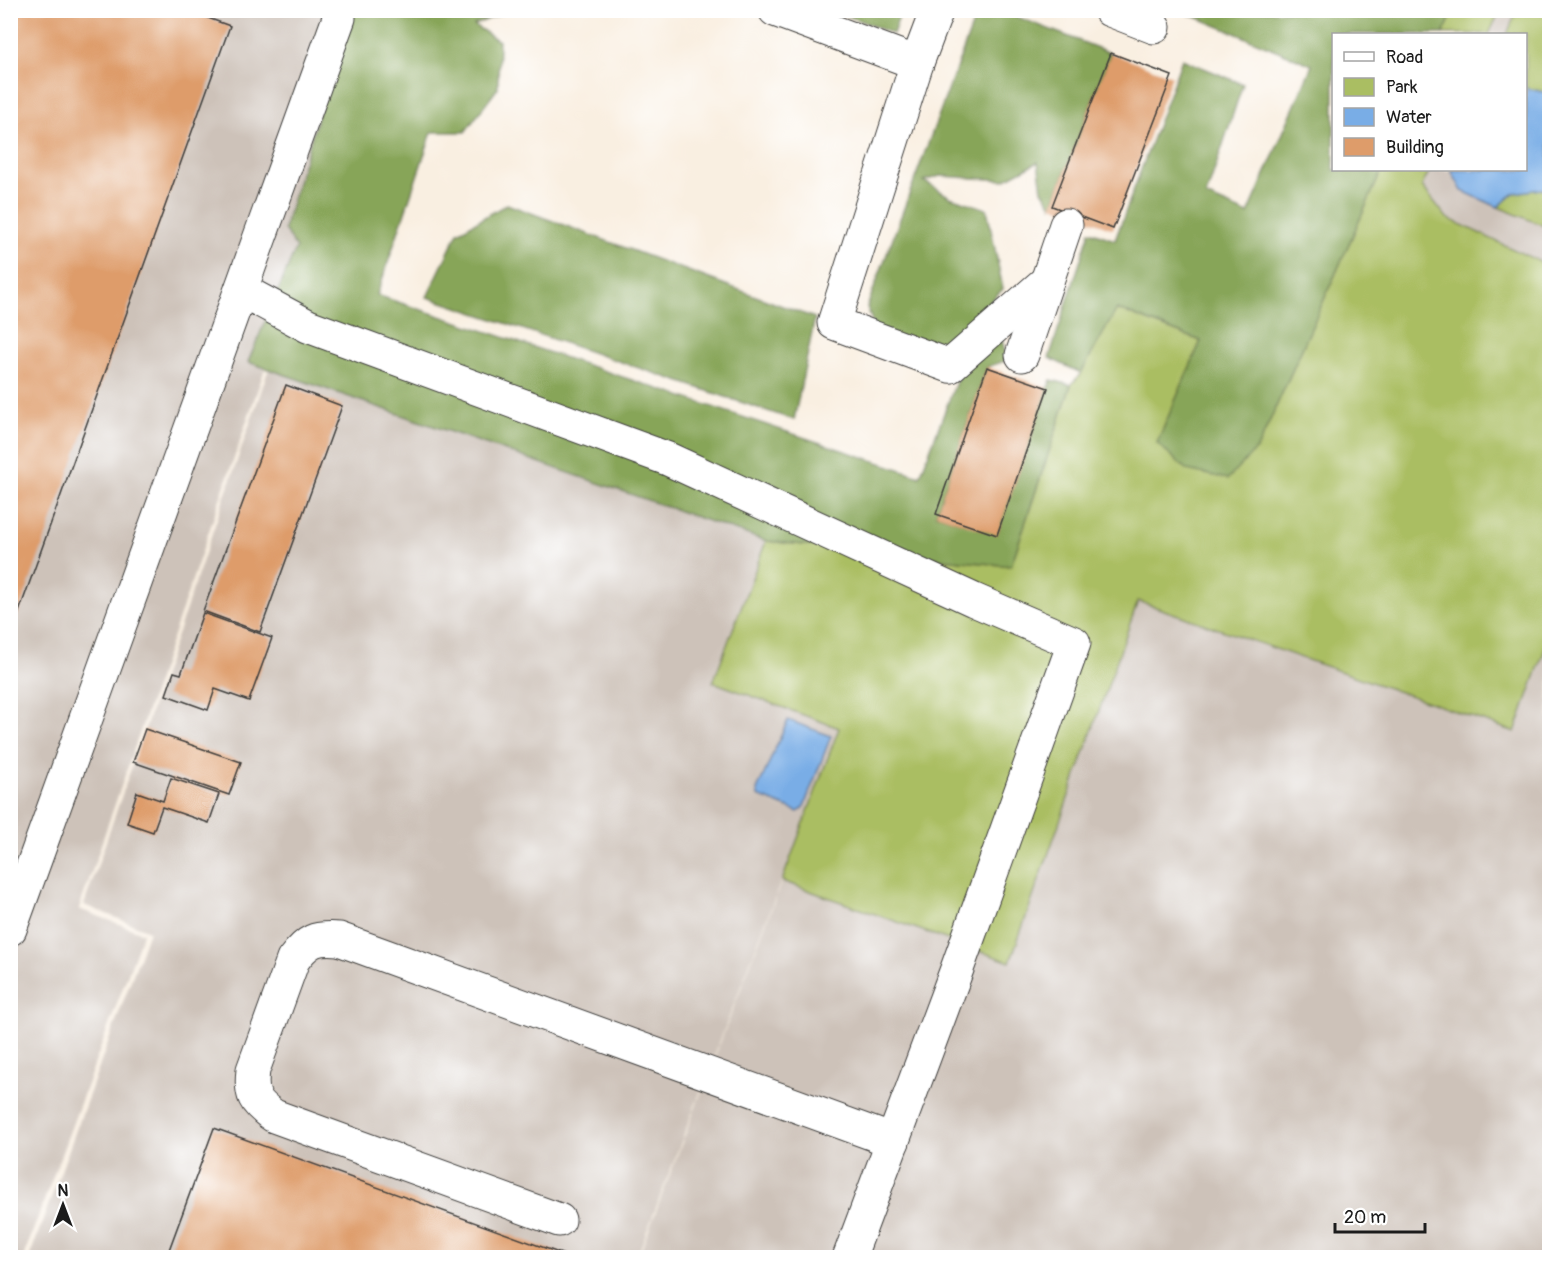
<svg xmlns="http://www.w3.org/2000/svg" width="1560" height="1268" viewBox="0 0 1560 1268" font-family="Pangolin,sans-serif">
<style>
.industrial{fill:#cdc2b9}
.green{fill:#aabe62;stroke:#636d3f;stroke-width:1.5}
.forest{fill:#87a558;stroke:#52603a;stroke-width:1.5}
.water{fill:#79ade6;stroke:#4a6481;stroke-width:1.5}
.building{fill:#de9c6a}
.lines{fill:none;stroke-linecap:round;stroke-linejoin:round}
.minor-casing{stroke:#3d3c3a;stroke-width:35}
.minor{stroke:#fff;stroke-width:33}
</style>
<rect width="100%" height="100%" fill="#fff"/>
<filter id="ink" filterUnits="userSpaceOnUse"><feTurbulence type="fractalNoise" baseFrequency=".0167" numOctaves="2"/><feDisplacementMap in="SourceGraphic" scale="12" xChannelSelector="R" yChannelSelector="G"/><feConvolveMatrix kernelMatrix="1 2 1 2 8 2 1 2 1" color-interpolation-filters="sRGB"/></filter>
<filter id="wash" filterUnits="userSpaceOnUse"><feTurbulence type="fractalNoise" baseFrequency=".008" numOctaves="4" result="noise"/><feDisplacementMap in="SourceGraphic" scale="24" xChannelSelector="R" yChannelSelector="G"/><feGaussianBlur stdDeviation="1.35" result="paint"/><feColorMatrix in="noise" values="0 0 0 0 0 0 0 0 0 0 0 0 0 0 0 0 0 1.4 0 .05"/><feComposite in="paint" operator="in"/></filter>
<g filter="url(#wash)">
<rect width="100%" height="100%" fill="#f9efe1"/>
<g class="industrial">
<path d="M10,11H388L79,909L143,933L23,1258L10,1257Z"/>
<path d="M1500,11H1549V266L1447,218L1422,186L1430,170H1526V34H1489Z"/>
<path d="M269,368L766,541L713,682L840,728L637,1257L29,1258L149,931L84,905Z"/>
<path d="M1138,601L1515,732L1549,638V1257L638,1258L782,881L1010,962Z"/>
</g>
<g class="green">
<path d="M1454,11H1500L1489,34H1443Z"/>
<path d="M1517,11H1549L1550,89L1548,93L1526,88V34H1507Z"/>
<path d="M1382,170H1430L1422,186L1447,218L1549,266V638L1515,732L1138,601L1010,962L782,881L839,728L713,682L766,541L1011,566L1071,385L1081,373L1116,309L1201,341L1157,443L1258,447Z"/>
<path d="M1547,188L1549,190V228L1498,207L1514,193Z"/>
</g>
<g class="forest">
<path d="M505,10L504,13L474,25L499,41L498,88L465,132H432L377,295L920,476L972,340L1002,341L1008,360L987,367L936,514L997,534L1051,380L1071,385L1011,566L766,541L248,362L296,248L284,229L328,83L354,11Z"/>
<path d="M836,11H901L893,34Z"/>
<path d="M987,11H1002L1111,53L1052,206L1042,190L1038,162L1004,180L940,176L924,181L950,197L987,209L1003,289L938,352L875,330L867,307L975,18Z"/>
<path d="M1181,11H1454L1443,34H1334V170H1382L1258,447L1228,479L1187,470L1157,443L1201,341L1117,309L1081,373L1049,358L1090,231L1115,240L1182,59L1243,84L1206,196L1248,214L1312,65Z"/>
<path d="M507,204L815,318L794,420L427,297L458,232Z"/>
</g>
<g class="water">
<path d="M1526,88L1547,93L1549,89V190L1547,188L1514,193L1498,207L1462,191L1451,170H1526Z"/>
<path d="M788,720L831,736L803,809L798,812L758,796L757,790Z"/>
</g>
<g id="blocks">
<g class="building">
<path d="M10,10H186L230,26L11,634Z"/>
<path d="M1111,53L1172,76L1113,229L1052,206Z"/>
<path d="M987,367L1048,388L997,535L936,514Z"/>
<path d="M286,385L342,406L260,632L203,611Z"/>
<path d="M203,613L272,638L249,701L215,689L208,710L166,695L174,672L181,674Z"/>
<path d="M145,729L241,762L229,795L133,762Z"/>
<path d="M171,778L219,794L209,823L162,807L153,832L127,823L137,792L163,801Z"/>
<path d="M214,1128L570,1257V1258H166Z"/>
</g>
</g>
</g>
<g filter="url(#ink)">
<use href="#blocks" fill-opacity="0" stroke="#3d3c3a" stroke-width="1.5"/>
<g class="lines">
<defs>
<g id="minor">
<path d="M775,10L917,63L937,10"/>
<path d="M1110,10L1154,27"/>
<path d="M917,63L834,323L950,366L1047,281"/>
<path d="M241,290L308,326L668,459L974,600L1074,643L957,969L849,1258"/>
<path d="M1022,355L1066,225"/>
<path d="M10,929L339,18L338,10"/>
<path d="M559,1220L274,1116C254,1102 250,1095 253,1070L293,960C308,940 315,937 339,939L893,1141"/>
</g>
</defs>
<use href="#minor" class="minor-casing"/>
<use href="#minor" class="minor"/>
</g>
</g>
<rect width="1560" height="1268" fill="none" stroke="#fff" stroke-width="36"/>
<rect x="1332" y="33" width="195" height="138" fill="#ffffff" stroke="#a4a4a4" stroke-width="1.5"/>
<rect x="1344" y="52" width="30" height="9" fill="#ffffff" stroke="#a4a4a4" stroke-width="1.5"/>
<text x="1386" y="63" font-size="18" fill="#1c1c1c">Road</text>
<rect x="1344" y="78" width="30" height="18" fill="#aabe62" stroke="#a4a4a4" stroke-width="1.5"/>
<text x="1386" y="93" font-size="18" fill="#1c1c1c">Park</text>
<rect x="1344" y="108" width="30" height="18" fill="#79ade6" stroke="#a4a4a4" stroke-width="1.5"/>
<text x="1386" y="123" font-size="18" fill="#1c1c1c">Water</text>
<rect x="1344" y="138" width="30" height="18" fill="#de9c6a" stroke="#a4a4a4" stroke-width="1.5"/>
<text x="1386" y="153" font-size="18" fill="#1c1c1c">Building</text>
<g transform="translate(63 1205)" stroke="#ffffff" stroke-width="4.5" paint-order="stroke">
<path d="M0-4.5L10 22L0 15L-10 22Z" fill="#1c1c1c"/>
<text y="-9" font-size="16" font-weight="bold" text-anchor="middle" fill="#1c1c1c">N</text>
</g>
<path d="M1335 1223v9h90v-9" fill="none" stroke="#1c1c1c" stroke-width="3"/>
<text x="1344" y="1223" font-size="18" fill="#1c1c1c" stroke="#ffffff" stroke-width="4.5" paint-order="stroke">20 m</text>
</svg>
